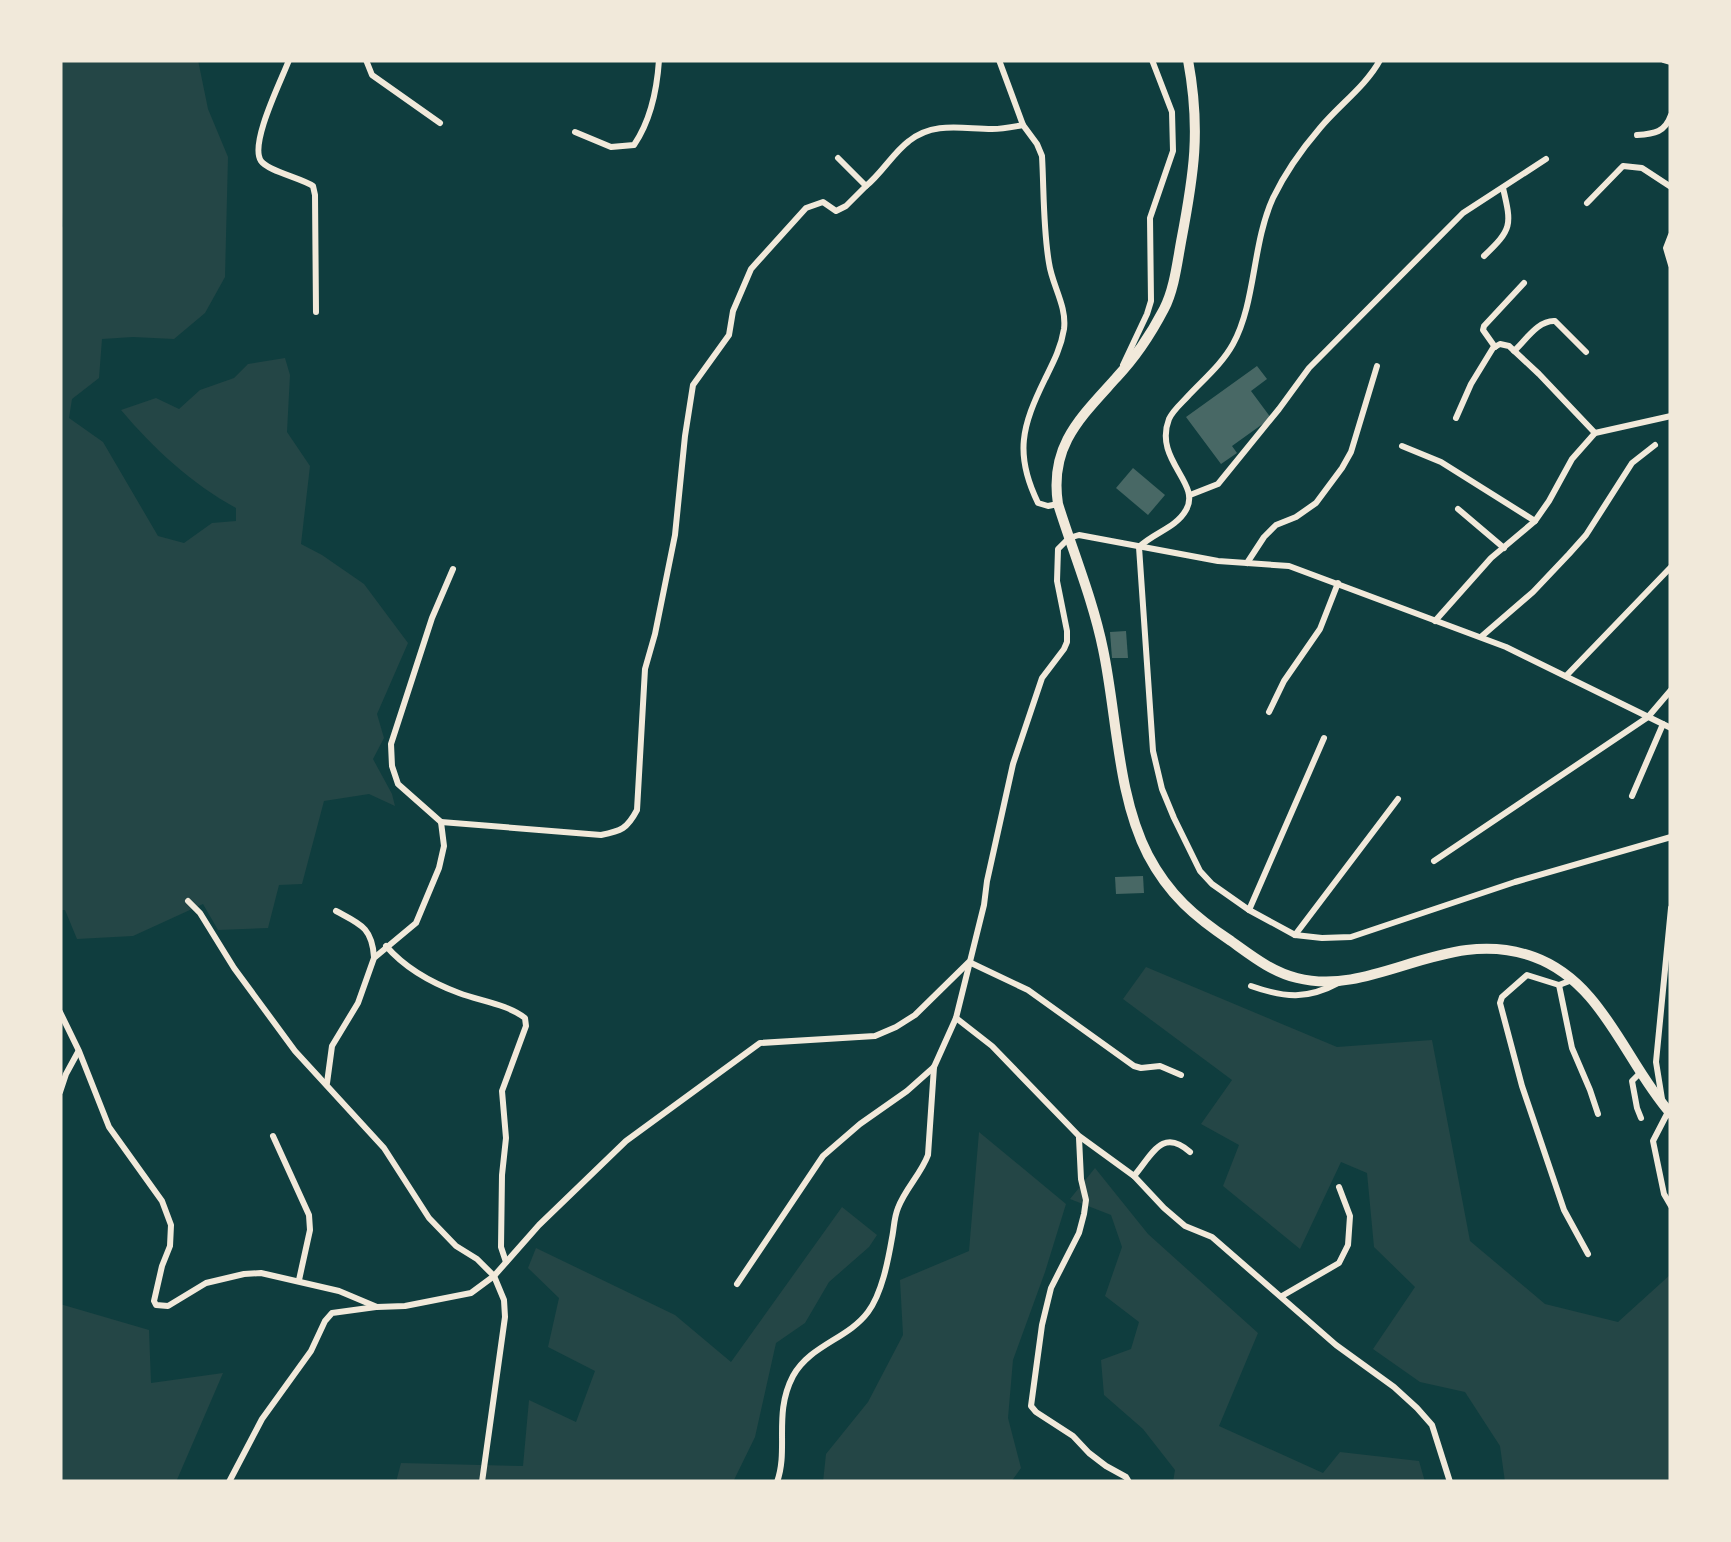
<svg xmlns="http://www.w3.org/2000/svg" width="1731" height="1542" viewBox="0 0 1731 1542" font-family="Cabin,sans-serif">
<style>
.green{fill:#244646}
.building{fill:#486865}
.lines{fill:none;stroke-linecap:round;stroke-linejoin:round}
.minor{stroke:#f1e9da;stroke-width:6}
.primary{stroke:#f1e9da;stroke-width:10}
</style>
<rect width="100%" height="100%" fill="#0f3d3e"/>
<g class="green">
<path d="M60,60H198L208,109L228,157L225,277L205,313L174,339L133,337L102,339L99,378L72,399L69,418L103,442L158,536L184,543L212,523L236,521V508C192,484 153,448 121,410L156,398L179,409L200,390L234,378L248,364L285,358L290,375L287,432L310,466L301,544L322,555L364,584L408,643L377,714L384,738L373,759L392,794L395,806L369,794L324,801L302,884L279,885L268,928L218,930L203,904L133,936L77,939L65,910H60V231L63,226L60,187Z"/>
<path d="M1146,967L1337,1047L1432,1040L1470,1241L1545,1304L1618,1322L1671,1274V1482H1505L1500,1446L1465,1392L1420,1382L1373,1349L1415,1287L1374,1247L1367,1173L1341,1162L1300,1249L1223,1186L1239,1145L1201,1124L1232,1080L1123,999Z"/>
<path d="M979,1132L1066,1204L1045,1272L1013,1360L1008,1418L1021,1468L1011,1482H823L826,1454L868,1402L903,1335L900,1280L969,1251Z"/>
<path d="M1095,1168L1148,1234L1258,1333L1219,1426L1323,1473L1340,1452L1419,1461L1425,1482H1173L1175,1470L1143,1429L1104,1395L1101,1360L1131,1349L1139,1322L1105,1296L1122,1247L1111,1215L1070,1199Z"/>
<path d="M842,1207L877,1235L869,1247L829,1282L805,1323L776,1343L755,1437L733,1482H396L401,1463L523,1466L529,1400L576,1422L595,1371L548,1347L559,1298L528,1268L536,1248L675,1315L731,1362Z"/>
<path d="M60,1304L149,1330L151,1383L223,1373L176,1482H60Z"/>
</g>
<g class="building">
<path d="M1257,366L1267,379L1251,391L1271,418L1232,446L1237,453L1221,464L1186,417Z"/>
<path d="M1133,468L1165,495L1148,515L1116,488Z"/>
<path d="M1126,631L1128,658H1112L1110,632Z"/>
<path d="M1143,876L1144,893L1116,894L1115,877Z"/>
</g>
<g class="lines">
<g class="minor">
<path d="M289,60C282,79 249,144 261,161C268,171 301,178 313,186L315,195L316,312"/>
<path d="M366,60L372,75L440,123"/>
<path d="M999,60L1023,125L1037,144L1042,156C1044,191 1043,228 1049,263C1052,285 1067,306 1064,329C1061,348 1053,363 1045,379C1022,426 1014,454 1038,503L1048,506L1058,504"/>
<path d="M1380,60C1366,86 1339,105 1320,128C1302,149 1285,173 1273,198C1252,244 1256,302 1233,344C1222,364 1204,379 1189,395C1182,403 1173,410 1169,419C1153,460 1202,483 1186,510C1176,528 1153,533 1139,547L1153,751L1162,789L1174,818L1200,871L1212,884L1249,910L1295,935L1322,938L1351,937L1515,882L1671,837"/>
<path d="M1664,60L1671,62"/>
<path d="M575,132L611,147L634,145C651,120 657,90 659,60"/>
<path d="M1637,135C1655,134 1665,132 1671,115"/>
<path d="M866,186C882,173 893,153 909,141C934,121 963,129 992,129C1003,129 1013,127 1023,125"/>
<path d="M1587,203L1623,166L1642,168L1671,187"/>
<path d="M1671,235L1666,248L1671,265"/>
<path d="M1484,256C1512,229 1512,226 1503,188"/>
<path d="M1495,347L1483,330L1484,326L1524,283"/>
<path d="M1514,351C1526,340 1538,320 1555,321L1586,352"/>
<path d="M1123,365L1147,314L1151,301L1150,218L1173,151L1172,112L1152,60"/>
<path d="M1456,418L1471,384L1493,348L1500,344L1509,346L1539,374L1595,433"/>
<path d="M1402,446L1441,462L1535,521"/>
<path d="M1190,495L1218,484L1279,409L1309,368L1463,213L1546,159"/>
<path d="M1458,509L1504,548"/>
<path d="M1247,563L1264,537L1276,525L1296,517L1316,503L1342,468L1351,452L1377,366"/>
<path d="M1435,621L1491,558L1535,521L1549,501L1572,459L1595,433L1671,416"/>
<path d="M1482,636L1533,592L1569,554L1586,535L1632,463L1655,445"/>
<path d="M1566,676L1671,567"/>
<path d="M1269,712L1284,681L1320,629L1338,583"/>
<path d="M1632,796L1663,724"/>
<path d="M441,822L601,835C621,831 627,829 637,810L645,669L655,634L675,535L685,436L693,385L729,335L733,311L751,269L759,260L806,208L823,202L836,211L846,206L866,186L838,158"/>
<path d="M1434,861L1648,717L1671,690"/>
<path d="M188,901L200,913L234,968L295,1051L384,1148L429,1218L456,1246L477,1259L494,1276L504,1300L505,1317L482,1482"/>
<path d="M1249,910L1324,738"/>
<path d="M336,911C360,924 372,927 374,957"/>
<path d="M1295,935L1398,799"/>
<path d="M386,946C405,968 432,983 459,993C480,1001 507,1004 525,1018L526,1026L502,1091L506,1138L502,1175L501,1247L506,1262"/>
<path d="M1572,980L1559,985L1527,975L1502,997L1500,1003L1522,1086L1564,1210L1588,1254"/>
<path d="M1559,985L1572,1048L1590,1090L1598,1114"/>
<path d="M1251,986C1285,998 1307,1000 1340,982"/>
<path d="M60,1012L79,1051L109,1127L162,1201L171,1225L170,1246L162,1266L154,1301L156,1305L168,1306L206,1283L244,1274L261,1273L339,1291L377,1307L405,1306L471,1293L494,1276L539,1225L626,1141L760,1043L875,1036L896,1027L915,1015L969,962L1028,990L1134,1066L1141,1068L1160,1066L1181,1075"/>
<path d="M956,1018L992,1046L1079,1136L1134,1176L1164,1208L1185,1226L1212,1237L1336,1345L1394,1387L1417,1408L1432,1425L1450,1482"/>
<path d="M1640,1073L1632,1081L1637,1108L1641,1118"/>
<path d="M327,1083L332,1046L358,1003L374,958L416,923L439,868L444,846L441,822L398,784L392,766L391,744L432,618L453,569"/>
<path d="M60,1092L66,1074L78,1052"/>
<path d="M1662,1099L1656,1062L1671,908"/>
<path d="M1668,1112L1653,1141L1664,1194L1671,1206"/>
<path d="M273,1136L309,1215L310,1230L299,1280"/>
<path d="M1079,1138L1081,1179L1086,1200L1084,1214L1079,1233L1051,1288L1042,1325L1031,1406L1036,1412L1073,1436L1089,1453L1106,1466L1126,1477L1129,1482"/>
<path d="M1134,1176C1152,1155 1162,1127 1190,1152"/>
<path d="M737,1284L823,1156L860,1124L907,1091L934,1067L956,1018L984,905L987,881L1013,764L1042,678L1064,649L1067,642V631L1057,581L1058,549L1069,538L1079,535L1218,561L1289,566L1506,647L1671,728"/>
<path d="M1282,1296L1339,1263L1348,1245L1350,1216L1339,1187"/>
<path d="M229,1482L262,1419L311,1351L325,1321L332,1313L376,1307"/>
<path d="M777,1482C789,1449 773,1414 793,1376C810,1345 848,1339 868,1312C882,1293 888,1261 892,1238C894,1229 894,1217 898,1208C905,1189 921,1174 928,1155L934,1067"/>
</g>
<path class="primary" d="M1188,60C1201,130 1194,174 1181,242C1177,264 1174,290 1164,309C1151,334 1136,357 1116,378C1080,418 1049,446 1058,504C1073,552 1093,600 1103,649C1117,715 1117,795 1148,855C1169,895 1195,917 1231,941C1252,956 1272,972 1297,978C1376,998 1446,925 1534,957C1603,982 1625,1062 1671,1114"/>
</g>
<rect width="1731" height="1542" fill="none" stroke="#f1e9da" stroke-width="125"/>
</svg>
